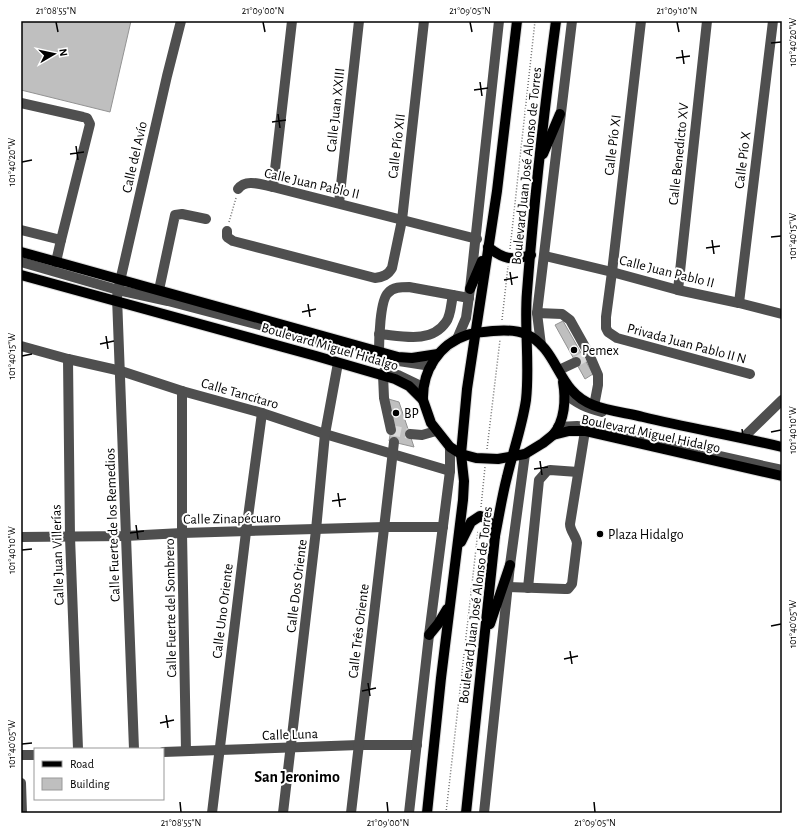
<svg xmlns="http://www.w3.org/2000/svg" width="803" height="834" viewBox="0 0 803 834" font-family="'Alegreya Sans',sans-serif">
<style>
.building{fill:#bfbfbf;stroke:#939393}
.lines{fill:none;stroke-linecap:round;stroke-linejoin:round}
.minor-tunnel{stroke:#d9d9d9;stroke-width:10;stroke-dasharray:10 5;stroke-linecap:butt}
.major-casing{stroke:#dbdbdb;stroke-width:12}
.path{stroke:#717171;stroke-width:1.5;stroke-dasharray:1 2;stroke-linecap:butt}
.minor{stroke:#4f4f4f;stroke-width:10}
.major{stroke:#000;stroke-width:10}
.ticks{fill:none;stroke:#000;stroke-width:1.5}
.poi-dot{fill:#000;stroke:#fff;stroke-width:1.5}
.labels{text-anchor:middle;stroke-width:4;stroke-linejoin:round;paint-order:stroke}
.street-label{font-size:14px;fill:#000;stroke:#fff}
.poi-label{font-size:14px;fill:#000;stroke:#fff;text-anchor:start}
.quarter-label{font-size:16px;font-weight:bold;fill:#000;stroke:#fff}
.neatline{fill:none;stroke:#000;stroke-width:1.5}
.ticks-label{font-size:10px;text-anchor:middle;fill:#000}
</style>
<rect width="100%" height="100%" fill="#fff"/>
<g class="building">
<path d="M21,21H131L110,112L21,90Z"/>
<path d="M563,321L593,374L585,379L555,325Z"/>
<path d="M385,398L399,402L414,447L389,441L392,424Z"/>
</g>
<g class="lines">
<g class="minor-tunnel">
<path d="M576,362L584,357"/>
<path d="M391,430L410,434"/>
</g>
<defs>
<g id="major">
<path d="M543,154L560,114"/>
<path d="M488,247C503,259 512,261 531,255"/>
<path d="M21,252L398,357L412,358L438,354"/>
<path d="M21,275L316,356L395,379L409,386L423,400L431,423L450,447L461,454L476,458L498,459L525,454L543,443L553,435L569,431H585L782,476"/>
<path d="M470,289L482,261"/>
<path d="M423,400C422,371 439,344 467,335C475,332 485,332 493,331C504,330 516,330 526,334C560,350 556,391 593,405C608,411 627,413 643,417C689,428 736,436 782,447"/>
<path d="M553,435C565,421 566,399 563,382"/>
<path d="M461,542L471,522L480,516C490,518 492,527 495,536"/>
<path d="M490,624L510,565"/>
<path d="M429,635L438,624L447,609"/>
<path d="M427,813L441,678L463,500L464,481L461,454L467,389L497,191L517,21"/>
<path d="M466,813L495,536C499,516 502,496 507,477C513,451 522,427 526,400C530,364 524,328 527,292C534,201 544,111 556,21"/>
</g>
</defs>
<use href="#major" class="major-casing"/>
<g class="path">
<path d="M229,222L236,198"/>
<path d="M510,249L535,21"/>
<path d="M502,320L508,266"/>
<path d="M487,449L500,340"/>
<path d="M481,507L485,467"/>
<path d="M446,813L478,531"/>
</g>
<g class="minor">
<path d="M641,21L612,272L606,317V328L608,332L617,338L750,374"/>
<path d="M21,103L83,117L87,118L90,124L61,240L21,230"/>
<path d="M273,187L292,21"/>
<path d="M238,189C246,178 262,185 273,187L477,239"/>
<path d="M339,203L359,21"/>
<path d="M227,231V237L233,241L375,278C383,277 388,275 392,268L402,220L424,21"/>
<path d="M545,256L612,272L678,290L739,303L782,314"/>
<path d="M21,262L118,290L168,301L325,342"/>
<path d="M56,262L61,240"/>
<path d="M159,290L175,215L182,214L206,219"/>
<path d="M678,290L707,21"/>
<path d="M739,303L773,21"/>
<path d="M537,313L562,314L570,320L589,354L598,375V385L594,406"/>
<path d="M379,334C402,336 431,344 446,322C451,316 451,303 453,295"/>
<path d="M457,339L466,318L470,289L499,21"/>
<path d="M541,345L537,313L572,21"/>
<path d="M21,346L68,359L121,371L182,391L262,413L325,434L450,471"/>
<path d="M379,352C379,340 380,300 388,293C393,287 401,287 409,287L469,298"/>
<path d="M68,359L70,537L78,749"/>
<path d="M399,361L431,366"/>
<path d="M559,370L576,362"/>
<path d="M384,371L398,375L423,387"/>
<path d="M383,375L384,398L391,430"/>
<path d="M182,391V533L186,751"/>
<path d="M565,393C576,404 588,408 602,412"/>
<path d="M558,427L577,426L598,429L782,470"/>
<path d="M410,434L422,435L436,431"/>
<path d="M743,438L782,400"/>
<path d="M21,537L125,536L182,533L384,527H443"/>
<path d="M508,587L565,589H568L572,584L577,543C576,536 570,531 570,524L585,431"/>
<path d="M528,588L539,480L547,471L550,470L578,472"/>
<path d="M134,749L117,297L118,290L167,76L181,21"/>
<path d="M163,752L359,745H417"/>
<path d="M21,755H35"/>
<path d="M21,783L22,813"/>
<path d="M212,813L246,532L262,413"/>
<path d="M283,813L316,530L325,434L338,363"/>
<path d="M351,813L394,442"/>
<path d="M409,813L429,635L450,471V447"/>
<path d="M484,813L510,565L525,454"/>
</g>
<use href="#major" class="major"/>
</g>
<path class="ticks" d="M56,22L58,32M263,22L265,32M470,22L472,32M677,22L679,32M771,43L781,42M682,50L684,64M676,58L690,56M480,82L482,96M474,90L488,88M278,114L280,128M272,122L286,120M76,146L78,160M70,154L84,152M22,162L32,160M771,237L781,236M712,240L714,254M706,248L720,246M510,272L512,285M504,280L518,277M308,304L310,317M302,312L316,309M106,336L108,349M100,344L114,341M22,356L32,354M742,429L744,443M771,432L781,430M736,437L750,435M540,461L542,475M534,469L548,467M338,493L340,507M332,501L346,499M136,525L138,539M130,533L144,531M22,550L32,549M771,626L781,624M570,651L572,664M564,659L578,656M368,683L370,696M362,691L376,688M166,715L168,728M160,723L174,720M22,744L32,743M180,802L181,812M387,802L388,812M594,802L595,812"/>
<g class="poi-dot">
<circle cx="574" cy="350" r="4"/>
<circle cx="396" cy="413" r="4"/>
<circle cx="600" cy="534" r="4"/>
</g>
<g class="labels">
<g class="street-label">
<text transform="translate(335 110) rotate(-84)" y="5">Calle Juan XXIII</text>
<text transform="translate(612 145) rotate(-83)" y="5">Calle Pío XI</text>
<text transform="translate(396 146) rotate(-83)" y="5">Calle Pío XII</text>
<text transform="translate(678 154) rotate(-84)" y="5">Calle Benedicto XV</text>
<text transform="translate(134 157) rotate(-77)" y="5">Calle del Avío</text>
<text transform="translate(742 160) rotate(-83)" y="5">Calle Pío X</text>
<text transform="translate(526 166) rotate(-84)" y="5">Boulevard Juan José Alonso de Torres</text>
<text transform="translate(312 183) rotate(13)" y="5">Calle Juan Pablo II</text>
<text transform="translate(667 271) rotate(14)" y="5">Calle Juan Pablo II</text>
<text transform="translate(687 343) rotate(15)" y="5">Privada Juan Pablo II N</text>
<text transform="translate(330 346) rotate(16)" y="5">Boulevard Miguel Hidalgo</text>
<text transform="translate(240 393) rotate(16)" y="5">Calle Tancítaro</text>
<text transform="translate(651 433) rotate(12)" y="5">Boulevard Miguel Hidalgo</text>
<text transform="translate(232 518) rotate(-1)" y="5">Calle Zinapécuaro</text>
<text transform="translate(112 525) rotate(-92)" y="5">Calle Fuerte de los Remedios</text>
<text transform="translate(57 555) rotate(-92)" y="5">Calle Juan Villerías</text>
<text transform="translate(296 586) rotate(-83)" y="5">Calle Dos Oriente</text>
<text transform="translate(475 605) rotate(-83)" y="5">Boulevard Juan José Alonso de Torres</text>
<text transform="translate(170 608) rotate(-91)" y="5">Calle Fuerte del Sombrero</text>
<text transform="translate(222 611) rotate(-83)" y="5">Calle Uno Oriente</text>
<text transform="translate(358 631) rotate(-83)" y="5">Calle Três Oriente</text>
<text transform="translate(290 734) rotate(-2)" y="5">Calle Luna</text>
</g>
<g class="poi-label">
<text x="582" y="355">Pemex</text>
<text x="404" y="418">BP</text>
<text x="608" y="539">Plaza Hidalgo</text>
</g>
<g class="quarter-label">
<text x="297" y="782">San Jeronimo</text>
</g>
</g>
<rect width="803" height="834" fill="none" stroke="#ffffff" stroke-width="44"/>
<rect x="34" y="748" width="130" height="52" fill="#ffffff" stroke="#999999"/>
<rect x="42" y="761" width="20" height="6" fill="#000000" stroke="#999999"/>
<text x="70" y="768" font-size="12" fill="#000000">Road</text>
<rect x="42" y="778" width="20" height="12" fill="#bfbfbf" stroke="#999999"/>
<text x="70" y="788" font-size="12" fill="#000000">Building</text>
<g transform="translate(54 54) rotate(81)" stroke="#ffffff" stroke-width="3" paint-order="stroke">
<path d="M0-3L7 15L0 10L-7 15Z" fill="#000000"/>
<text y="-6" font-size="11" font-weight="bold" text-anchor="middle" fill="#000000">N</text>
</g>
<rect x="22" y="22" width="759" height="790" class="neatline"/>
<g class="ticks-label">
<text x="56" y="14">21°08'55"N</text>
<text x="263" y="14">21°09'00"N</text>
<text x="470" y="14">21°09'05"N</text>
<text x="677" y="14">21°09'10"N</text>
<text transform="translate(792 42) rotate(-90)" y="4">101°40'20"W</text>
<text transform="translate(11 162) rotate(-90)" y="4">101°40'20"W</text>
<text transform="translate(792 236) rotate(-90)" y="4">101°40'15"W</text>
<text transform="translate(11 356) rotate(-90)" y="4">101°40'15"W</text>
<text transform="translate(792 430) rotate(-90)" y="4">101°40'10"W</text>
<text transform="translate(11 550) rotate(-90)" y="4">101°40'10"W</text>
<text transform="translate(792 624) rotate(-90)" y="4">101°40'05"W</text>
<text transform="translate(11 744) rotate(-90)" y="4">101°40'05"W</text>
<text x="181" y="826">21°08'55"N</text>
<text x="388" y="826">21°09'00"N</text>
<text x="595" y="826">21°09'05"N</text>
</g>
</svg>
